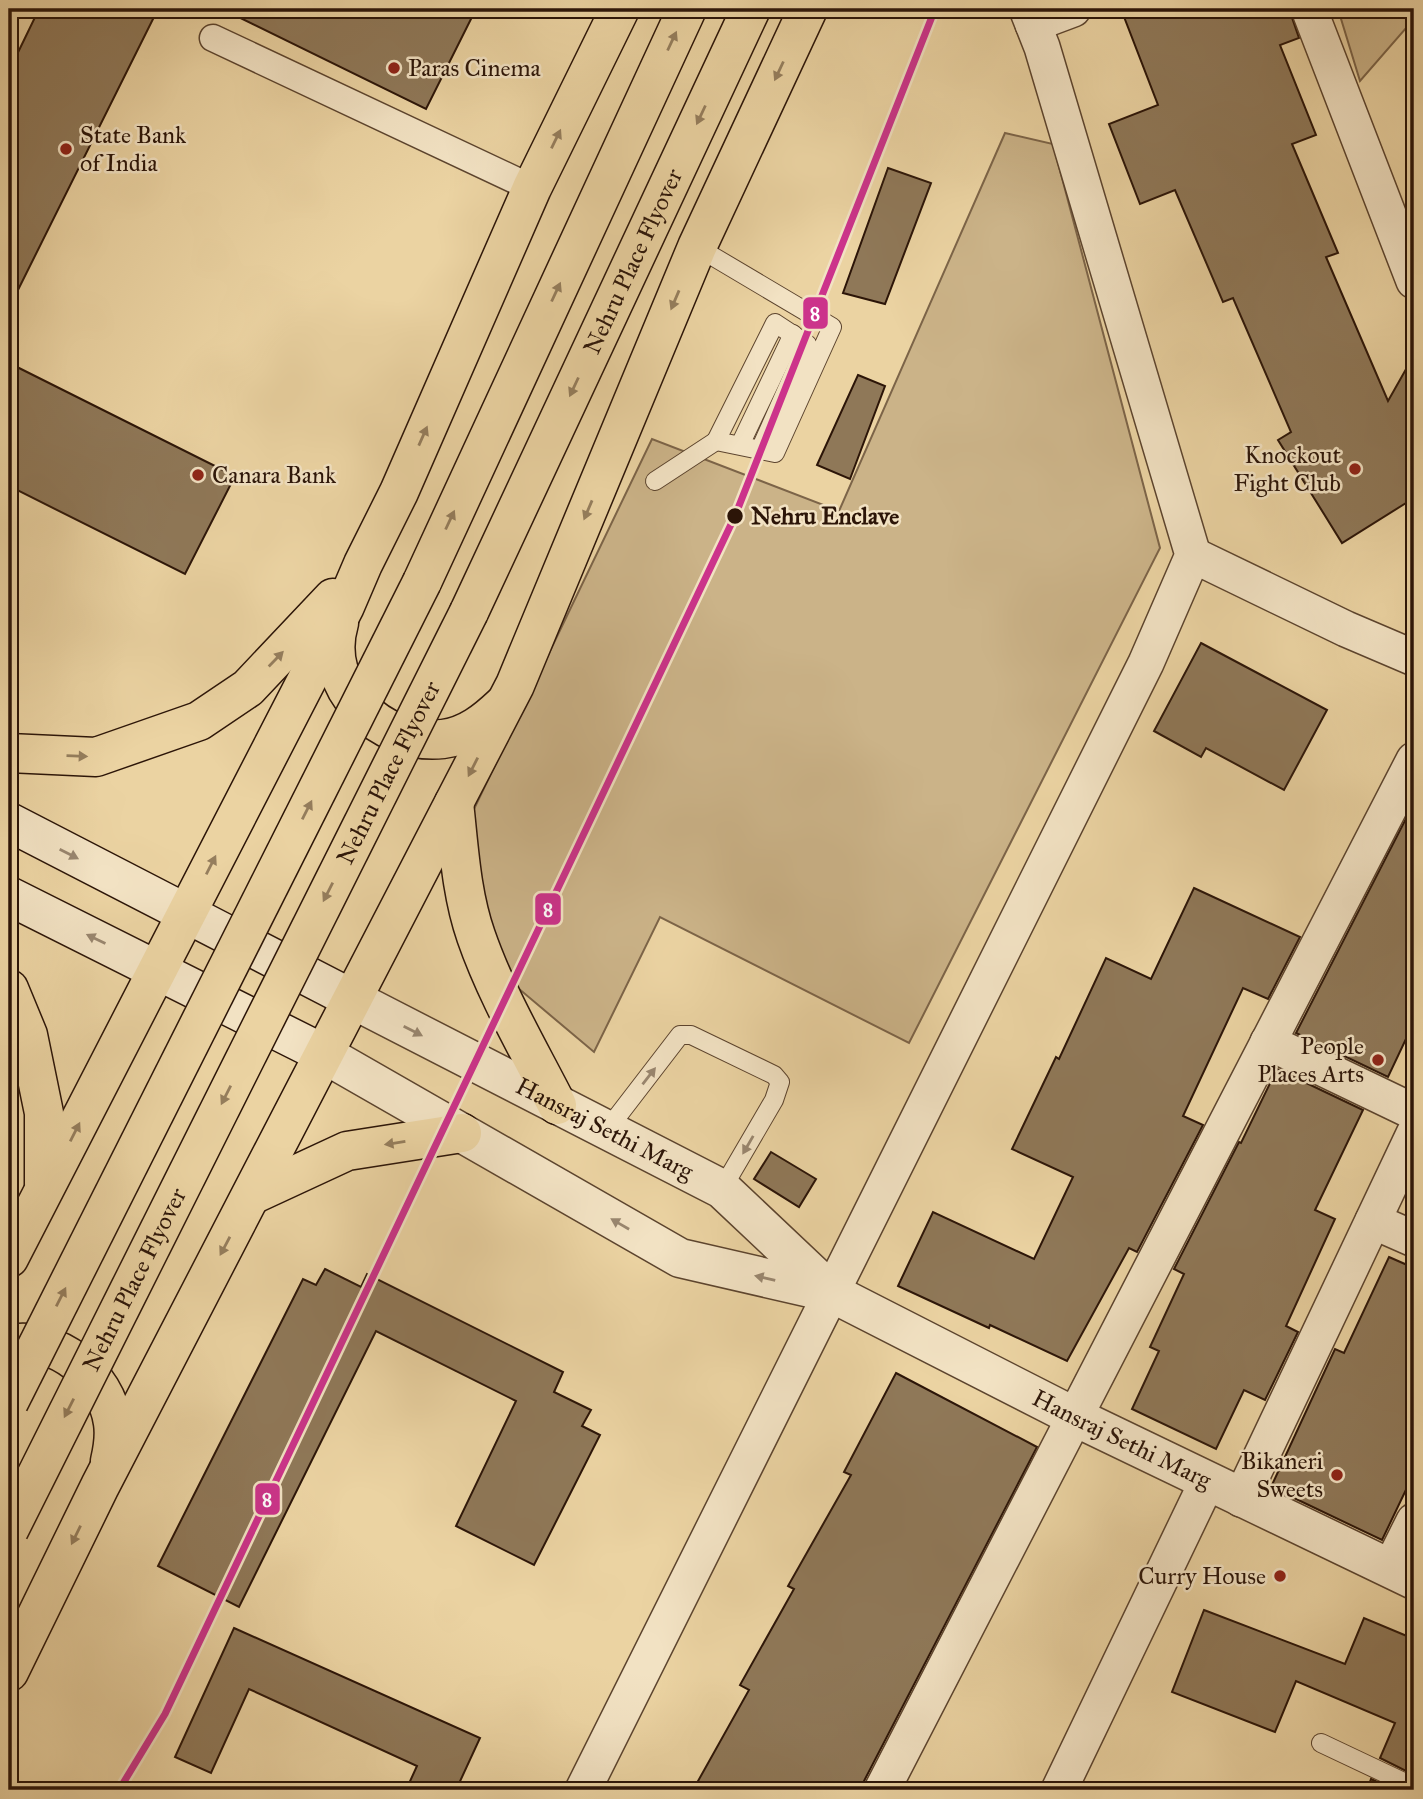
<svg xmlns="http://www.w3.org/2000/svg" width="1423" height="1799" viewBox="0 0 1423 1799" font-family="'IM FELL Great Primer',serif">
<style>
.green{fill:#cbb388;stroke:#7c6448;stroke-width:2}
.building{fill:#8f7858;stroke:#2c1508;stroke-width:2}
.lines{fill:none;stroke-linecap:round;stroke-linejoin:round}
.service-casing{stroke:#5c442e;stroke-width:20}
.pedestrian-casing{stroke:#5c442e;stroke-width:29}
.minor-casing{stroke:#5c442e;stroke-width:38}
.tertiary-casing{stroke:#5c442e;stroke-width:41}
.secondary-casing{stroke:#2c1508;stroke-width:41}
.primary-casing{stroke:#2c1508;stroke-width:41}
.service{stroke:#f2e2c3;stroke-width:18}
.pedestrian{stroke:#f2e2c3;stroke-width:26}
.minor{stroke:#f2e2c3;stroke-width:35}
.tertiary{stroke:#f2e2c3;stroke-width:38}
.secondary{stroke:#f2e2c3;stroke-width:38}
.primary{stroke:#ebd3a2;stroke-width:38}
.primary-bridge-casing{stroke:#2c1508;stroke-width:41;stroke-linecap:butt}
.primary-bridge{stroke:#ebd3a2;stroke-width:38}
.metro-1-casing{stroke:#f2e2c3;stroke-width:12}
.metro-1{stroke:#cc338b;stroke-width:7}
.oneway{fill:#957e5d}
.oneway2{fill:#99866f}
.poi-dot{fill:#8f2418;stroke:#f2e2c3;stroke-width:2.5}
.stop-dot{fill:#2c1508;stroke:#f2e2c3;stroke-width:2.5}
.labels{text-anchor:middle;stroke-width:5;stroke-linejoin:round;paint-order:stroke}
.poi-label{font-size:24px;fill:#2c1508;stroke:#f2e2c3;text-anchor:end}
.street-label{font-size:24px;fill:#2c1508;stroke:#f2e2c3}
.stop-label{font-size:24px;font-weight:bold;fill:#2c1508;stroke:#f2e2c3;text-anchor:start}
.line-badge{stroke:#f2e2c3;stroke-width:2.5}
.badge-label{font-size:19px;text-anchor:middle;font-weight:bold;fill:#fff}
</style>
<rect width="100%" height="100%" fill="#ebd3a2"/>
<filter id="stains"><feTurbulence type="fractalNoise" baseFrequency=".00286" numOctaves="4"/><feColorMatrix values="0 0 0 0 .2 0 0 0 0 .09 0 0 0 0 .02 0 0 0 .5 -.17"/></filter>
<radialGradient id="worn" r=".72"><stop offset=".6" stop-color="#630" stop-opacity="0"/><stop offset="1" stop-color="#630" stop-opacity=".3"/></radialGradient>
<g class="green">
<path d="M1338,9H1414V19L1360,81Z"/>
<path d="M1005,133L1053,144L1160,548L909,1043L660,917L594,1052L512,983L491,936L474,858V809L652,439L839,511Z"/>
</g>
<g class="building">
<path d="M39,9H158L9,308V71Z"/>
<path d="M222,9H476L426,109Z"/>
<path d="M1121,9H1289L1299,38L1280,45L1316,135L1292,144L1338,253L1326,257L1388,401L1414,355V498L1342,543L1278,440L1291,432L1233,298L1223,302L1175,190L1140,204L1109,124L1158,105Z"/>
<path d="M888,168L931,183L885,304L843,293Z"/>
<path d="M9,363L235,476L185,574L9,486Z"/>
<path d="M858,375L885,386L850,479L817,465Z"/>
<path d="M1201,643L1327,710L1284,790L1206,748L1201,757L1154,731Z"/>
<path d="M1414,803V1022L1388,1077L1296,1033Z"/>
<path d="M1194,888L1300,937L1268,999L1243,988L1183,1116L1203,1125L1137,1252L1129,1248L1067,1361L990,1325L989,1328L898,1286L933,1212L1034,1259L1073,1177L1012,1149L1056,1057L1059,1059L1106,958L1151,979Z"/>
<path d="M1277,1069L1363,1110L1315,1210L1335,1219L1286,1326L1298,1332L1265,1400L1244,1390L1216,1449L1132,1409L1159,1351L1150,1347L1184,1274L1174,1269L1239,1142L1241,1143Z"/>
<path d="M771,1152L816,1179L799,1207L754,1179Z"/>
<path d="M1389,1257L1414,1268V1473L1382,1540L1271,1487L1335,1349L1344,1353Z"/>
<path d="M325,1269L361,1287L367,1274L563,1372L554,1392L591,1410L582,1426L600,1435L534,1565L456,1526L516,1401L376,1331L239,1607L158,1566L303,1279L316,1285Z"/>
<path d="M896,1373L1037,1447L864,1781L862,1790H693L749,1690L740,1685L794,1589L788,1586L851,1475L844,1472Z"/>
<path d="M1204,1610L1345,1664L1364,1618L1414,1639V1775L1380,1758L1395,1723L1296,1681L1275,1732L1172,1692Z"/>
<path d="M234,1628L480,1738L456,1790H406L417,1766L249,1689L211,1773L175,1757Z"/>
<path d="M1371,1779L1394,1790H1367Z"/>
</g>
<g class="lines">
<defs>
<g id="service">
<path d="M697,247L832,327L775,453C756,449 736,445 716,441L775,323L807,344L760,450"/>
<path d="M740,445L793,334"/>
<path d="M655,481L716,441"/>
<path d="M607,1130L680,1035H691L774,1075L780,1082L774,1100L722,1189"/>
<path d="M1321,1743L1414,1787"/>
</g>
<path id="pedestrian" d="M213,38L532,188"/>
<g id="minor">
<path d="M1309,9L1414,281"/>
<path d="M1033,24L1073,9"/>
<path d="M1193,555L1346,629L1414,658"/>
<path d="M1268,1042L1414,1112"/>
<path d="M1373,1221L1414,1239"/>
<path d="M1241,1499L1414,1134"/>
<path d="M1391,1567L1414,1521"/>
<path d="M583,1790L1146,663L1193,555L1042,47L1027,9"/>
<path d="M882,1790L1414,760"/>
<path d="M1059,1790L1207,1482"/>
</g>
<g id="tertiary">
<path id="s1" d="M352,999L722,1189L830,1291"/>
<path id="s2" d="M324,1054L680,1258L832,1293L1075,1417L1414,1580"/>
</g>
<g id="secondary">
<path d="M9,822L352,999"/>
<path d="M9,896L324,1054"/>
</g>
<g id="primary">
<path d="M422,582L687,9"/>
<path id="s3" d="M469,612L751,9"/>
<path d="M339,623C320,687 380,746 443,739C468,736 486,721 503,705"/>
<path d="M9,753L96,757L199,721L248,688L333,598"/>
<path d="M454,803C459,847 461,893 476,936C496,994 529,1050 557,1105"/>
<path d="M9,989L28,1035L44,1113V1184"/>
<path d="M252,1195L347,1151L462,1133"/>
<path d="M9,1258L345,606L363,564L399,492L532,188L620,9"/>
<path d="M9,1344C57,1335 106,1375 113,1423C115,1436 113,1448 110,1461"/>
<path d="M9,1672L100,1486L515,685L697,247L808,9"/>
</g>
</defs>
<use href="#service" class="service-casing"/>
<use href="#pedestrian" class="pedestrian-casing"/>
<use href="#minor" class="minor-casing"/>
<use href="#tertiary" class="tertiary-casing"/>
<use href="#secondary" class="secondary-casing"/>
<use href="#primary" class="primary-casing"/>
<use href="#service" class="service"/>
<use href="#pedestrian" class="pedestrian"/>
<use href="#minor" class="minor"/>
<use href="#tertiary" class="tertiary"/>
<use href="#secondary" class="secondary"/>
<use href="#primary" class="primary"/>
<defs>
<g id="primary-bridge">
<path d="M9,1402L422,582"/>
<path id="s4" d="M9,1530L469,612"/>
</g>
</defs>
<use href="#primary-bridge" class="primary-bridge-casing"/>
<use href="#primary-bridge" class="primary-bridge"/>
<defs>
<path id="metro-1" d="M119,1790L165,1714L735,516L935,9"/>
</defs>
<use href="#metro-1" class="metro-1-casing"/>
<use href="#metro-1" class="metro-1"/>
</g>
<defs><path id="oneway-solid" d="M-6-.8H1V-3.2L6.5 0L1 3.2V.8H-6Z" transform="scale(1.75)"/></defs>
<g class="oneway">
<use href="#oneway-solid" transform="translate(672 41) rotate(-65)"/>
<use href="#oneway-solid" transform="translate(779 71) rotate(115)"/>
<use href="#oneway-solid" transform="translate(701 115) rotate(115)"/>
<use href="#oneway-solid" transform="translate(556 139) rotate(-64)"/>
<use href="#oneway-solid" transform="translate(556 292) rotate(-65)"/>
<use href="#oneway-solid" transform="translate(675 300) rotate(113)"/>
<use href="#oneway-solid" transform="translate(574 387) rotate(115)"/>
<use href="#oneway-solid" transform="translate(423 436) rotate(-66)"/>
<use href="#oneway-solid" transform="translate(588 510) rotate(113)"/>
<use href="#oneway-solid" transform="translate(450 520) rotate(-65)"/>
<use href="#oneway-solid" transform="translate(276 659) rotate(-46)"/>
<use href="#oneway-solid" transform="translate(77 756) rotate(2)"/>
<use href="#oneway-solid" transform="translate(473 767) rotate(117)"/>
<use href="#oneway-solid" transform="translate(307 810) rotate(-63)"/>
<use href="#oneway-solid" transform="translate(211 865) rotate(-63)"/>
<use href="#oneway-solid" transform="translate(328 892) rotate(117)"/>
<use href="#oneway-solid" transform="translate(226 1095) rotate(117)"/>
<use href="#oneway-solid" transform="translate(75 1132) rotate(-63)"/>
<use href="#oneway-solid" transform="translate(395 1143) rotate(171)"/>
<use href="#oneway-solid" transform="translate(225 1246) rotate(118)"/>
<use href="#oneway-solid" transform="translate(61 1297) rotate(-63)"/>
<use href="#oneway-solid" transform="translate(69 1408) rotate(117)"/>
<use href="#oneway-solid" transform="translate(76 1535) rotate(116)"/>
</g>
<g class="oneway2">
<use href="#oneway-solid" transform="translate(69 854) rotate(27)"/>
<use href="#oneway-solid" transform="translate(96 939) rotate(-154)"/>
<use href="#oneway-solid" transform="translate(413 1031) rotate(27)"/>
<use href="#oneway-solid" transform="translate(649 1076) rotate(-52)"/>
<use href="#oneway-solid" transform="translate(748 1145) rotate(120)"/>
<use href="#oneway-solid" transform="translate(620 1224) rotate(-150)"/>
<use href="#oneway-solid" transform="translate(765 1278) rotate(-167)"/>
</g>
<g class="poi-dot">
<circle cx="394" cy="68" r="7"/>
<circle cx="66" cy="149" r="7"/>
<circle cx="1355" cy="469" r="7"/>
<circle cx="198" cy="475" r="7"/>
<circle cx="1378" cy="1060" r="7"/>
<circle cx="1337" cy="1475" r="7"/>
<circle cx="1280" cy="1576" r="7"/>
</g>
<circle class="stop-dot" cx="735" cy="516" r="9"/>
<g class="labels">
<g class="poi-label">
<text x="408" y="76" text-anchor="start">Paras Cinema</text>
<text x="80" y="143" text-anchor="start">State Bank<tspan x="80" dy="28">of India</tspan></text>
<text x="1341" y="463">Knockout<tspan x="1341" dy="28">Fight Club</tspan></text>
<text x="212" y="483" text-anchor="start">Canara Bank</text>
<text x="1364" y="1054">People<tspan x="1364" dy="28">Places Arts</tspan></text>
<text x="1323" y="1469">Bikaneri<tspan x="1323" dy="28">Sweets</tspan></text>
<text x="1266" y="1584">Curry House</text>
</g>
<g class="street-label">
<text dy="8" stroke="none"><textPath href="#s3" startOffset="387">Nehru Place Flyover</textPath></text>
<text dy="8" stroke="none"><textPath href="#s4" startOffset="847">Nehru Place Flyover</textPath></text>
<text dy="8" stroke="none"><textPath href="#s1" startOffset="284">Hansraj Sethi Marg</textPath></text>
<text dy="8" stroke="none"><textPath href="#s4" startOffset="280">Nehru Place Flyover</textPath></text>
<text dy="8" stroke="none"><textPath href="#s2" startOffset="891">Hansraj Sethi Marg</textPath></text>
</g>
<g class="stop-label">
<text x="751" y="524">Nehru Enclave</text>
</g>
</g>
<g class="line-badge">
<rect x="802" y="296" width="27" height="34" rx="7" fill="#cc338b"/>
<rect x="534" y="892" width="28" height="34" rx="7" fill="#cc338b"/>
<rect x="254" y="1482" width="27" height="34" rx="7" fill="#cc338b"/>
</g>
<g class="badge-label">
<text x="815" y="320">8</text>
<text x="548" y="916">8</text>
<text x="267" y="1506">8</text>
</g>
<rect width="1423" height="1799" fill="none" stroke="#ebd3a2" stroke-width="35"/>
<rect x="10" y="10" width="1402" height="1778" fill="none" stroke="#2c1508" stroke-width="3.5"/>
<rect x="18" y="18" width="1388" height="1764" fill="none" stroke="#2c1508" stroke-width="2"/>
<rect width="100%" height="100%" filter="url(#stains)"/>
<rect width="100%" height="100%" fill="url(#worn)"/>
</svg>
